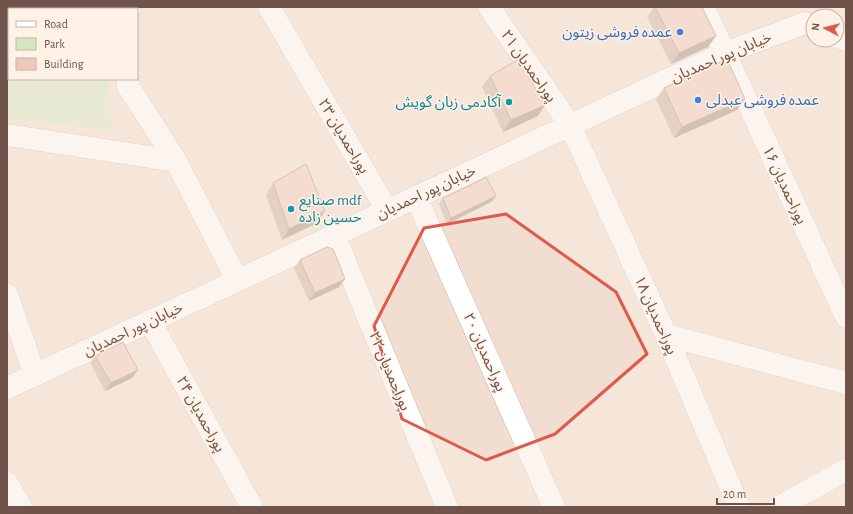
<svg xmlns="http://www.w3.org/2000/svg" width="853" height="514" viewBox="0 0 853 514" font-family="'Alegreya Sans','Noto Sans Arabic',sans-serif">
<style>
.residential{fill:#f1ded0;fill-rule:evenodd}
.green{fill:#d5e6c1}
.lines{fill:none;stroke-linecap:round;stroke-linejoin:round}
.minor-casing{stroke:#cab4a9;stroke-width:23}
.minor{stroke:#fff;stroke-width:22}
.wall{fill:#cdada0}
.shaded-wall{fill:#a78d82}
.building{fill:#eec9ba;stroke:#a78d82}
.marked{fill:none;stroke:#de5b4c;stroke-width:3;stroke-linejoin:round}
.shop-dot{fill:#3f7fe0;stroke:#fef2e6;stroke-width:1.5}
.culture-dot{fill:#0f9aa8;stroke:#fef2e6;stroke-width:1.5}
.labels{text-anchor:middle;stroke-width:3;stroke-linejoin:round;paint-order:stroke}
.shop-label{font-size:15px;fill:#366cbe;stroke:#fef2e6;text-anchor:end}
.street-label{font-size:15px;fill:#70534a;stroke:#fef2e6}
.culture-label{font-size:15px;fill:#0d838f;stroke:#fef2e6;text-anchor:end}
</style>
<rect width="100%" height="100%" fill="#faede1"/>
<path class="residential" d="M7,7H846V507H7ZM9,9H137V79H9ZM813,16H837V40H813Z"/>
<path class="green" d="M9,73V79H108L112,130L7,118V74Z"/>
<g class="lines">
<defs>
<g id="minor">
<path d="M269,7L387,210"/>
<path d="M489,7L570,125L666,335L739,507"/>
<path d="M703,7L725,53L846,317"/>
<path d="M92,9L96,7"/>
<path d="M129,9V7"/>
<path d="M837,37L846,40"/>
<path d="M7,58L9,57"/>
<path d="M128,79V86L176,161L237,280"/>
<path d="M7,135L176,161"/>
<path d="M416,197L554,507"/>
<path d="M334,235L447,507"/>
<path d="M7,295L35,375"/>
<path d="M150,321L252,507"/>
<path d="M666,335L846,383"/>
<path d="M7,388L725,53L805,23"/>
<path d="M7,483L21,507"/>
<path d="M779,507L846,470"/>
</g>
</defs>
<use href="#minor" class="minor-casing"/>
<use href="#minor" class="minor"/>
</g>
<g class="wall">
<path d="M654,7H702L708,47L671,64L647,17Z"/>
<path d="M490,76L538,116L503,132L482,87Z"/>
<path d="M664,88L737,110L674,138L656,99Z"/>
<path d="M273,183L317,223L282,240L266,195Z"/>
<path d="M496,196L491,202L447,224L439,204L443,198Z"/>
<path d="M300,260L339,287L309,301L294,268Z"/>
<path d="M95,356L132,378L105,391L90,363Z"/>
</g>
<g class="shaded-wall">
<path d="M716,36L708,47L671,64L679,53Z"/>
<path d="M745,99L737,110L674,138L682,127Z"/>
<path d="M545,105L538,116L503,132L511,120Z"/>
<path d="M496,196L491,202L447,224L451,218Z"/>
<path d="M325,211L317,223L282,240L289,229Z"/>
<path d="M345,279L339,287L309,301L315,293Z"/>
<path d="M138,370L132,378L105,391L111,383Z"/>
</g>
<g class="building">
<path d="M655,7H702L716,36L679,53Z"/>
<path d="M519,59L545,105L511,120L490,76Z"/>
<path d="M727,59L745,99L682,127L664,88Z"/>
<path d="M306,164L325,211L289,229L273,183Z"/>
<path d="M486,177L496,196L451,218L443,198L471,185Z"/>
<path d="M327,247L333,249L345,279L315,293L300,260Z"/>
<path d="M123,342L138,370L111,383L95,356Z"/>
</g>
<path d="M0 0H853V514H0ZM506,214L616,292L647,354L555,434L486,460L402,419L374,326L424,228Z" fill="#faede1" fill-opacity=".55" fill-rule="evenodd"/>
<path class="marked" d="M506,214L616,292L647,354L555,434L486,460L402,419L374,326L424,228Z"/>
<g class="shop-dot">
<circle cx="680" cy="32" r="4"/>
<circle cx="698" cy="100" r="4"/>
</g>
<g class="culture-dot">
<circle cx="509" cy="102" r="4"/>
<circle cx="291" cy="209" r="4"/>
</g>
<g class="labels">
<g class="shop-label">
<text x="672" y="37">عمده فروشی زیتون</text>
<text x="706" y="105" text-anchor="start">عمده فروشی عبدلی</text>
</g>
<g class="street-label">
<text transform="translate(721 57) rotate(-23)" y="5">خیابان پور احمدیان</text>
<text transform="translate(529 66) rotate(55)" y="5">پوراحمدیان ۲۱</text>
<text transform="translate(344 136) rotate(59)" y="5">پوراحمدیان ۲۳</text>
<text transform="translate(785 185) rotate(65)" y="5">پوراحمدیان ۱۶</text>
<text transform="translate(426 192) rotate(-25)" y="5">خیابان پور احمدیان</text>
<text transform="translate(656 315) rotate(66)" y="5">پوراحمدیان ۱۸</text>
<text transform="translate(133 329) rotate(-25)" y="5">خیابان پور احمدیان</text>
<text transform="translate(485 352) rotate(66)" y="5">پوراحمدیان ۲۰</text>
<text transform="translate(390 371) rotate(67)" y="5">پوراحمدیان ۲۲</text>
<text transform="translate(201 414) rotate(61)" y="5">پوراحمدیان ۲۴</text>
</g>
<g class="culture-label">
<text x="501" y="107">آکادمی زبان گویش</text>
<text x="299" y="205" text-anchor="start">صنایع mdf<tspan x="299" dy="17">حسین زاده</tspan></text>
</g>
</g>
<rect width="853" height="514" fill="none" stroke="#70534a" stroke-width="16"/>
<rect x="8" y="8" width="130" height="72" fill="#fef2e6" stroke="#c5b2a8"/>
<rect x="16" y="21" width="20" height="6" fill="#ffffff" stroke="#c5b2a8"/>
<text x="44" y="28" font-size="12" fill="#70534a">Road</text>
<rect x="16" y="38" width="20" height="12" fill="#d5e6c1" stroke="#c5b2a8"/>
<text x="44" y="48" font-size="12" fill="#70534a">Park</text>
<rect x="16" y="58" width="20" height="12" fill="#eec9ba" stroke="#c5b2a8"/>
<text x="44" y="68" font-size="12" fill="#70534a">Building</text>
<g transform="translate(825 28) rotate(277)"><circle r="19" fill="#fef2e6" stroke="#c5b2a8"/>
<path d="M0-3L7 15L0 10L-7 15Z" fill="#de5b4c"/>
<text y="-6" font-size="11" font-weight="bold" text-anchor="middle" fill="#70534a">N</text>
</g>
<path d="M717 498v6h57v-6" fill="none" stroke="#70534a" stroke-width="2"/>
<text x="723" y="498" font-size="12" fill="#70534a" stroke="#fef2e6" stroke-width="3" paint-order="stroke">20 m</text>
</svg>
